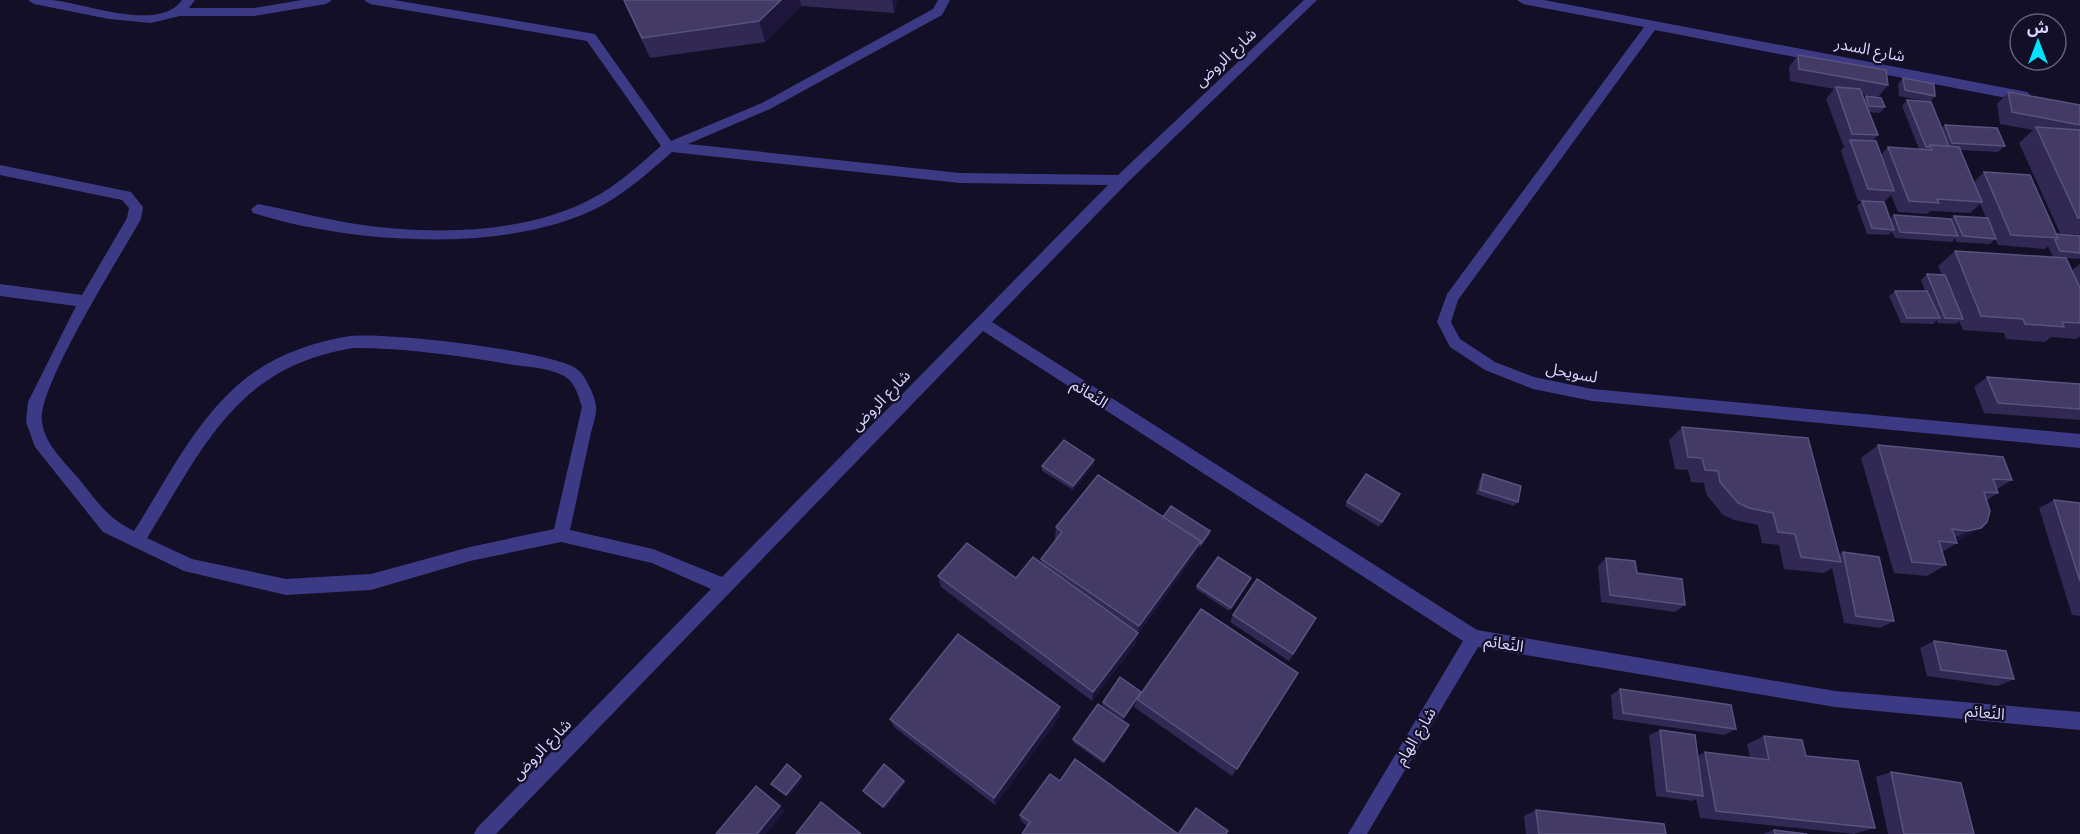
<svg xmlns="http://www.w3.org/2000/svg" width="2080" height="834" viewBox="0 0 2080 834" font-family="Lato,'Noto Sans Arabic',sans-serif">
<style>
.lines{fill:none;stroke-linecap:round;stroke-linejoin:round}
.minor{fill:#3d3a85;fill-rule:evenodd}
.wall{fill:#312854;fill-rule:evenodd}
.shaded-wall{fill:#1d163a}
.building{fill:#433a66;stroke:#5a527e;stroke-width:1.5}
.labels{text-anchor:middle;stroke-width:4.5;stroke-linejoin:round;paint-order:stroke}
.street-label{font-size:16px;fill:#d9d4ff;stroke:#130f26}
</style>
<rect width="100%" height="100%" fill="#130f26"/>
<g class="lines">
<g class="minor">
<path d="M28,0C36,0 44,0 52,0C85,3 159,33 182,0H195L189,8H254L302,0H332L326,4L254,16H180L151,23L109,19L34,4Z"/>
<path d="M364,0H394L595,34L671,141L762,103L933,9L938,0H950L942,15L770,109L688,144L960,173L1118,175L1304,0H1317L1126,184L992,322L1477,630L1835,691L2080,712V730L1835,707L1478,647L1367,834H1348L1463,641L983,331L496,834H474L477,828L711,589L652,563L561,542L470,561L371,590L286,595L184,571L103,532L35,447L26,422L28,402L76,306L0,296V284L82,295L127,218L129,208L122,200L0,175V165L126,191L131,192L143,207L141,219C121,255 36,389 42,422C45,445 65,462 79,479C97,501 107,518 134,531C168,478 200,410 253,373C281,353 317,341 350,336C387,332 542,350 574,367C581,371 585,378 588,384C592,391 595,399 596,406C597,415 592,427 590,437C583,468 577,499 570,530L653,549L722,577L1108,185L960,183L672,152C650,171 628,191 603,205C511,255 350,244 253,213L251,209L258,204C291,210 323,219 356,224C431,235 524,235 593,198C618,185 640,164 661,146L587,41L370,4ZM353,348C407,348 461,356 514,365C530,367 549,368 564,376C575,382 578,395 582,407L554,529L470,547L371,574L286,579L192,559L147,538C204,447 236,367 353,348Z"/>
<path d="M1517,0H1544L2027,92L2033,97L2027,102L1655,30L1458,300L1451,322L1460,339L1495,362L1534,377L1592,389L2080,434V448L1592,401L1533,389L1485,370L1450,347L1437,322L1447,294L1644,27L1523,4Z"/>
</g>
</g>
<g class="wall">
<path d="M623,0H897L894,13L801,6L765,42L650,58Z"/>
<path d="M1798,55L1888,85L1878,97L1862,94L1864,98L1866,96L1885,107L1880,113L1869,112L1878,135L1873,141L1881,155L1888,147L1919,149L1902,106L1907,100L1929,102L1899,96L1898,84L1903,78L1935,96L1930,102L1942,128L1945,125L2005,146L1998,152L1960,150L1974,182L1984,172L2056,234L2080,236V259L2053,257L2048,246L2045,249L1998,245L1995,239L1990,244L1956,242L1955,238L1952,242L1895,238L1892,232L1888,235L1867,234L1857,206L1862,201H1858L1841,151L1845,145H1843L1826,99L1834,89L1790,81L1789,67ZM1891,195L1898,212L1927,214L1931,211L1970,213L1980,204L1986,218L1954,216L1951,219L1894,215L1890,219L1884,202Z"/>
<path d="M2008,92L2080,105V235L2060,233L2019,143L2033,130L2000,124L1997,104Z"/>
<path d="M1955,251L2072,270L2080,264V336L2076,339L2051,337L2045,342L2006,339L2004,333L1963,330L1959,321L1956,324L1938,323L1937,320L1933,324L1901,323L1889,296L1895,291H1925L1921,280L1927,274L1942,275L1938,266Z"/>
<path d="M1987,377L2080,384V420L1984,413L1974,387Z"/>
<path d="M1682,427L1839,554L1843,552L1894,621L1880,628L1844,623L1832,568L1824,573L1784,569L1779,545L1762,543L1758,525L1734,520L1723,515L1706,494L1704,483L1691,482L1688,470L1675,469L1669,440Z"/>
<path d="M1878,445L2012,480L1997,489L1998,493L1987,500L1961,539L1956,540L1957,543L1942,552L1946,565L1927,576L1894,573L1861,458Z"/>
<path d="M1094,464L1073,490L1042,471V466Z"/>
<path d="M1483,474L1518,502L1514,506L1476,494L1480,479Z"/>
<path d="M1400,494L1379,527L1345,506L1347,502Z"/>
<path d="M2054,500L2080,503V616L2072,615L2039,508Z"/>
<path d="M1163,517L1209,535L1200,548L1199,547L1197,552L1138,634L1136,643L1092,701L941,587L938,576L1016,578L1041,563V559L1056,540L1055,539L1056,527Z"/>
<path d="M1606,558L1637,573L1685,605L1675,612L1601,602L1598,566Z"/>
<path d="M1249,582L1229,611L1196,589L1197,586Z"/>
<path d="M1233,615L1316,618L1289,661L1230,622Z"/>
<path d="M1934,641L2014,679L1998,686L1927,676L1920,648Z"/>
<path d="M1298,673L1232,776L1134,707L1136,701L1123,720L1102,705L1103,702L1141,692Z"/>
<path d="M1620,689L1736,729L1724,735L1613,719L1611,695Z"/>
<path d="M1060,707V716L995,805L894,727L890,719Z"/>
<path d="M1129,725L1128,728L1104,764L1073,742V739Z"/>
<path d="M1660,730L1698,756L1705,752L1750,757L1747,744L1764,736L1806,756L1875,828L1854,834L1700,818L1696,799L1692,801L1656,796L1649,735Z"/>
<path d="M1891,772L1974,834H1888L1876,777Z"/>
<path d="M904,781L905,783L885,809L865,794L863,791Z"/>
<path d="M1060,781L1027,826L1021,821L1020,815Z"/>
<path d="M1536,810L1666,834H1526L1524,816Z"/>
<path d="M1774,830L1807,834H1762Z"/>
</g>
<g class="shaded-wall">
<path d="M781,0H800L801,6L765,42L759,21Z"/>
<path d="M892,0H897L894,13Z"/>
<path d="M1094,460V464L1073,490V486Z"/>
<path d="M1981,528L1961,539L1947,542L1967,531Z"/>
<path d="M1210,531L1209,535L1200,548L1201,544Z"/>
<path d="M1201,541L1197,552L1138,634L1136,643L1092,701L1093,692L1137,634L1139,626Z"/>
<path d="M1137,699L1136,701L1123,720L1124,717Z"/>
<path d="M1060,707V716L995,805L994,798Z"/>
<path d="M1129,725L1128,728L1104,764V761Z"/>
<path d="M801,776L803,779L788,797L786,795Z"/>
<path d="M904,781L905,783L885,809L883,807Z"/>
<path d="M780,806L785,811L766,834H757Z"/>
</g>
<g class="building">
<path d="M624,0H781L759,21L642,38Z"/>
<path d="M1798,55L1886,70L1888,85L1799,69Z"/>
<path d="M1903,78L1934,84L1935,96L1905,90Z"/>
<path d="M1836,87L1860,89L1878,135L1852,134Z"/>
<path d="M2008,92L2080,105V125L2012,112Z"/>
<path d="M1866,96L1881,98L1885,107L1869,106Z"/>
<path d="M1907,100L1931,102L1949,146L1930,145L1929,147H1926Z"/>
<path d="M1945,125L1997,128L2005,146L1952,143Z"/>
<path d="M2036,127L2080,130V218H2078Z"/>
<path d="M1850,140L1876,141L1894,191L1868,189Z"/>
<path d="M1930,145L1959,147L1982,202L1937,199L1939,203L1909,201L1888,147L1932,150Z"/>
<path d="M1984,172L2030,175L2058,238L2011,235Z"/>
<path d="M1862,201L1884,202L1894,230L1872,228Z"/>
<path d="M1894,215L1951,219L1958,236L1900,232Z"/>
<path d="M1954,216L1988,218L1996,239L1963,236Z"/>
<path d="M2056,234L2080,236V253L2060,251L2055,240L2058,238Z"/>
<path d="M1955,251L2066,258L2080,288V323L2062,322L2064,327L2025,324L2023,319L1981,316Z"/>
<path d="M1927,274L1945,275L1963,319L1945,318Z"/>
<path d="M1895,291H1927L1940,318H1907Z"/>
<path d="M1987,377L2080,384V409L1998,403Z"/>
<path d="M1682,427L1808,438L1841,562L1801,557L1795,534L1778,532L1773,513L1749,508L1738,503L1720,482L1718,471L1705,470L1702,458L1688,457Z"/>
<path d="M1064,440L1094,460L1073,486L1042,466Z"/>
<path d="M1878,445L2003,457L2012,480L1993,479L1998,493L1984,492L1990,511L1987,522L1981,528L1967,531L1952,529L1957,543L1939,541L1946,565L1912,562Z"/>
<path d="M1366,474L1400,494L1382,522L1347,502Z"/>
<path d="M1483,474L1521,486L1518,502L1480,490Z"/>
<path d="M1098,475L1201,541L1139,626L1041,559L1062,532L1056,527Z"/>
<path d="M2054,500L2080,503V581Z"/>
<path d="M1171,506L1210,531L1201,544L1200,543L1201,541L1163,517Z"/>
<path d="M967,543L1016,578L1033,557L1138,633L1093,692L938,576Z"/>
<path d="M1843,552L1879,557L1894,621L1856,616Z"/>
<path d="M1218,557L1251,578L1231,608L1197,586Z"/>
<path d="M1606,558L1635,561L1637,573L1682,579L1685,605L1610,595Z"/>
<path d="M1257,579L1316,618L1293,654L1233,615Z"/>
<path d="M1201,609L1298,673L1237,769L1137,699Z"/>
<path d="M958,634L1060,707L994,798L890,719Z"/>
<path d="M1934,641L2006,651L2014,679L1941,670Z"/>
<path d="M1120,677L1141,692L1124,717L1103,702Z"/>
<path d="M1620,689L1731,705L1736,729L1623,713Z"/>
<path d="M1098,704L1129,725L1104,761L1073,739Z"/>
<path d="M1660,730L1695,735L1703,796L1667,791Z"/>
<path d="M1764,736L1802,740L1806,756L1858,761L1875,828L1716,811L1705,752L1769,760Z"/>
<path d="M1075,759L1178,834H1022L1030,822L1020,815L1050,774L1060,781Z"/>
<path d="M787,764L801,776L786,795L771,784Z"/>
<path d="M884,764L904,781L883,807L863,791Z"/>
<path d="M1891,772L1961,783L1974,834H1904Z"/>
<path d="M756,786L780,806L757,834H716Z"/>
<path d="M821,802L861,834H796Z"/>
<path d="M1196,808L1228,831L1226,834H1180L1179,833Z"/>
<path d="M1536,810L1664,824L1666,834H1539Z"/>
<path d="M1774,830L1807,834H1775Z"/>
</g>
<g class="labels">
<g class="street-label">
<text transform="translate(1870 49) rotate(11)" y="6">شارع السدر</text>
<text transform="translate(1225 57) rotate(-43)" y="6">شارع الروض</text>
<text transform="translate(1572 372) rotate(11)" y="6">لسويحل</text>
<text transform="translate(1090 393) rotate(33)" y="6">النًعائم</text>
<text transform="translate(880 400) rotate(-46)" y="6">شارع الروض</text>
<text transform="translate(1504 643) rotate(9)" y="6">النًعائم</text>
<text transform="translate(1985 712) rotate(5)" y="6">النًعائم</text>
<text transform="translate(1415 736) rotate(-59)" y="6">شارع الهام</text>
<text transform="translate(541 749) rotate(-46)" y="6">شارع الروض</text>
</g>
</g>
<g transform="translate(2038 42)"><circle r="28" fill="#130f26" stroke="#625e7d" stroke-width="1.5"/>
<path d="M0-4.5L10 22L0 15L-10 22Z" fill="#00e5ff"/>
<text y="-9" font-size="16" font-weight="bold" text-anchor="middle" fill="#d9d4ff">ش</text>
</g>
</svg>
